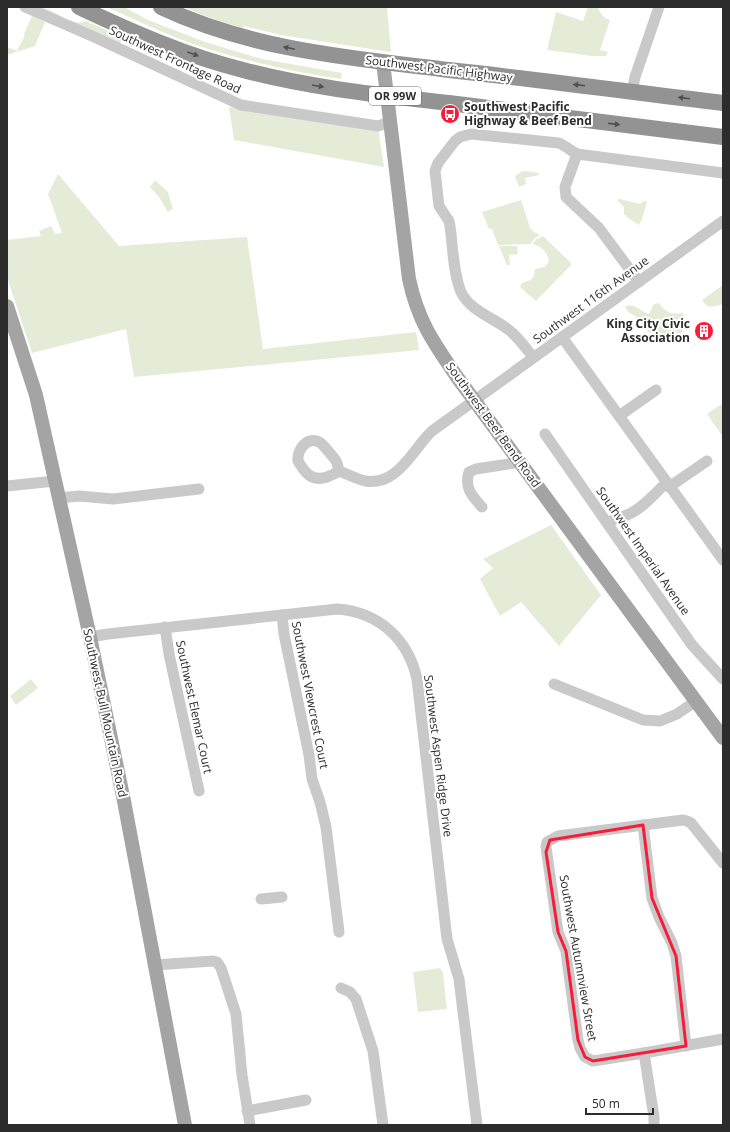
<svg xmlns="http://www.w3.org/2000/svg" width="730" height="1132" viewBox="0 0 730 1132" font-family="'Open Sans',sans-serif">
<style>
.green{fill:#e4ecd8}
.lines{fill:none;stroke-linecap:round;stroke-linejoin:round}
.minor{stroke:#c9c9c9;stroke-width:11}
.major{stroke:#a4a4a4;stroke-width:14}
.highway{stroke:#939393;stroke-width:16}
.oneway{fill:#505050}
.marked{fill:none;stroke:#f61c3a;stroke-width:3;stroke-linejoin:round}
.labels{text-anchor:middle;stroke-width:4;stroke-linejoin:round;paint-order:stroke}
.shield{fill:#fff;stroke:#6b6b6b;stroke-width:1}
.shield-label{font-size:11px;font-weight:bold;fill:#2c2c2c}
.street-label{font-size:12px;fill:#2c2c2c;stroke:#fff}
.poi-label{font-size:12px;font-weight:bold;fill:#2c2c2c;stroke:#fff;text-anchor:start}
</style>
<rect width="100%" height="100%" fill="#fff"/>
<g class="green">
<path d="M38,7C54,7 70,28 86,21L122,37L119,47Z"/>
<path d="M106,7H124L148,20L205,42L262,59L342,73L341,79C295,72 250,62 205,48C171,37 139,21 106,7Z"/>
<path d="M184,7H387L391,52L281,35L244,26L243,28L213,19Z"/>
<path d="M588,7L598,8C601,15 604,18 610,20L600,50L608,52L606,56H593L547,50L556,12L583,21Z"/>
<path d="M32,16L45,22L35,46L7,55V47L17,51L25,35L24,34Z"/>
<path d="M229,107L378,128L384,167L234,140Z"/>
<path d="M525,171L539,173V175L525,178L526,184L519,187L515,176L521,172Z"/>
<path d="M58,174L119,246L247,237L263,349L416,332L419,350L134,377L126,329L32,353L7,277V240L41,236L39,231L51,226L55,234L62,233L48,194Z"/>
<path d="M155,180L168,192L173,209L168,212L159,197L150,187Z"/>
<path d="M620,199L640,204L644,201H647L642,219L639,225L628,218L624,214V207L617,200Z"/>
<path d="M521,200L530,228L534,232L540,235L535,238L530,244L498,245L492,229H489L482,212Z"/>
<path d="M543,236L572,264L536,301L520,287L522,283C531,280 534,280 535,269L545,267L549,261C547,252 542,246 532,244L537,239Z"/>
<path d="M517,246L518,254L509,255L510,265H507L499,246Z"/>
<path d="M723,285V304C713,306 708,310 702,300Z"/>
<path d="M659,303C665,312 672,315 683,313C688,333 681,334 666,344L656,333L651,334C644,329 641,321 635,316C629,312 629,314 625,307C635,302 640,312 649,314L654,304Z"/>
<path d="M723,403V437L707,414Z"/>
<path d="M551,525L601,595L559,646L521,602L500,616L480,579L493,568L483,559Z"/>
<path d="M31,679L38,688L16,705L10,696Z"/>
<path d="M440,968L443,973L447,1009L418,1012L413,972Z"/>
</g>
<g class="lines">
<g class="minor">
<path d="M25,7L92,36L241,105L378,126L390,122"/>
<path d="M632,92L635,77L659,7"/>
<path d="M577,154L565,187L566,197L599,228L639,282"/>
<path d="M562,337L723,560"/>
<path d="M533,357C525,347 519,338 509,330C494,318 470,311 461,292C453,273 453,247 450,226L449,221L439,206L435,171L438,163L455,141L460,137L471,134L559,143C566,146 571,151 577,154L723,173"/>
<path d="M619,416L656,390"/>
<path d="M545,434L692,645L723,679"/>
<path d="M339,471C335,474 331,475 327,477C312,482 305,473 298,461C297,450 307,436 319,442C323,444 334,458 336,461C338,464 338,468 339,471C347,474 356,479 365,481C398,486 412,450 432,431L723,221"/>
<path d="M7,486L55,481"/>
<path d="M669,487L707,461"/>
<path d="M59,498L79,496L113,499L199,489"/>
<path d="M482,507C472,496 464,488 469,472L476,469L521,462"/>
<path d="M608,523C616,517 621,518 629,514C643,508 655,493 666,483"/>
<path d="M282,615L284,634L309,755L312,779L320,802L326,827L339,932"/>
<path d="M165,627L169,654L199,791"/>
<path d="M90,637L108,634L337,609C379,612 408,639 417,679L447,939L459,979L477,1125"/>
<path d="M554,684L643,720L660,721L677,714L696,701"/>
<path d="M643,825L652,898L659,917L672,943L676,956L686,1046"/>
<path d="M723,863L691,823L687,821L683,820L558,836L547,842L546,847L558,932L566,951L567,960L578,1040L580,1048L585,1057L593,1061L644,1053L723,1039"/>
<path d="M261,899L282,897"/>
<path d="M155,965L213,961L217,962L221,968L236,1014L242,1075L250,1125"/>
<path d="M341,988L350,992L356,999L373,1051L383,1125"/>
<path d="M644,1053L654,1117V1125"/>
<path d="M247,1111L306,1100"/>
</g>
<g class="major">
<path d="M383,62L409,279C418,321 433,342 457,377L723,738"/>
<path d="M7,306L36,395L90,637L124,801L185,1125"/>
</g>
<g class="highway">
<path d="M79,7C132,32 187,56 243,70C310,88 380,95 449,103C541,115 632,126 723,137"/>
<path d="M161,7C252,50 351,58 449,70C541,80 632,92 723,103"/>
</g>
</g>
<defs><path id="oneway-solid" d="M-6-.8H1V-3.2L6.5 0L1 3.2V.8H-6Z"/></defs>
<g class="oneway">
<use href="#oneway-solid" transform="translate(289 48) rotate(-168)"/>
<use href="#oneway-solid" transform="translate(193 54) rotate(20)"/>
<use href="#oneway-solid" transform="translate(579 85) rotate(-173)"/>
<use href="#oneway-solid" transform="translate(318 86) rotate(10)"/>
<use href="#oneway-solid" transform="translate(684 98) rotate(-173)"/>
<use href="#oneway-solid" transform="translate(614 124) rotate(7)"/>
</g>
<path class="marked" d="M643,825L652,898L676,956L686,1046L593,1061L585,1057L578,1040L566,951L558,932L546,852L550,840Z"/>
<defs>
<symbol id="bus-disc" viewBox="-11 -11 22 22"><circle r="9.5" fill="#f61c3a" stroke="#fff"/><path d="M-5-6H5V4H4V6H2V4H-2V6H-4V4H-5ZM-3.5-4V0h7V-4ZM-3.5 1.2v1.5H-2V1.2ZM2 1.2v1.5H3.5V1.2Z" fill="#fff"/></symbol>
<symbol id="building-disc" viewBox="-11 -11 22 22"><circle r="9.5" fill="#f61c3a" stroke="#fff"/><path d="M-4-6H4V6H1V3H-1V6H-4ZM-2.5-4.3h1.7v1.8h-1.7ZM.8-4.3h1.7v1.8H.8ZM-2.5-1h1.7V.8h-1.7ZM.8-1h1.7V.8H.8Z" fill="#fff"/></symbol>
</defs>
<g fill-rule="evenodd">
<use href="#bus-disc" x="439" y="103" width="22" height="22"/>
<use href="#building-disc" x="693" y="320" width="22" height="22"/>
</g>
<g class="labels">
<rect class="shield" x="369" y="87" width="52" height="18" rx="3"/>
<g class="shield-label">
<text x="395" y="100">OR 99W</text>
</g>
<g class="street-label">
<text transform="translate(175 60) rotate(25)" y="4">Southwest Frontage Road</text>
<text transform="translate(439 69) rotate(7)" y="4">Southwest Pacific Highway</text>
<text transform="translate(591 300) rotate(-36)" y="4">Southwest 116th Avenue</text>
<text transform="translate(493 425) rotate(54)" y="4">Southwest Beef Bend Road</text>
<text transform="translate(643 551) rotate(55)" y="4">Southwest Imperial Avenue</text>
<text transform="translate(310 695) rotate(79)" y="4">Southwest Viewcrest Court</text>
<text transform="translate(194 707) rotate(78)" y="4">Southwest Elemar Court</text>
<text transform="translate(105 713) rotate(78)" y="4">Southwest Bull Mountain Road</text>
<text transform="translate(438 756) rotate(83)" y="4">Southwest Aspen Ridge Drive</text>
<text transform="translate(578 958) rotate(80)" y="4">Southwest Autumnview Street</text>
</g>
<g class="poi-label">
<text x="464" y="111">Southwest Pacific<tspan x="464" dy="14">Highway &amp; Beef Bend</tspan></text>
<text x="690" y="328" text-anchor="end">King City Civic<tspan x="690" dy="14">Association</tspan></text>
</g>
</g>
<rect width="730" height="1132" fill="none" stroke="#2c2c2c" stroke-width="16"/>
<path d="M586 1108v6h67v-6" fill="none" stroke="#2c2c2c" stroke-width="2"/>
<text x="592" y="1108" font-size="12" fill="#2c2c2c" stroke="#ffffff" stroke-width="3" paint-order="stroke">50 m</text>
</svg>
